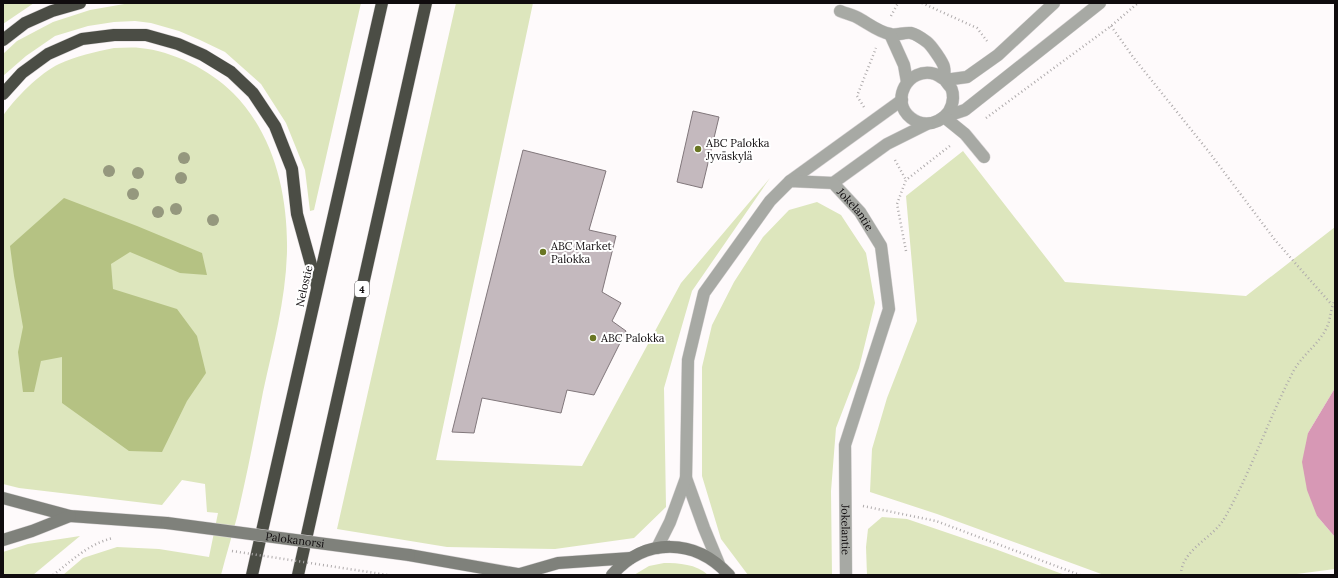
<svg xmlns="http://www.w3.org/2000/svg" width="1338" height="578" viewBox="0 0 1338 578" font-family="Lora,serif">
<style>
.green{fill:#dde6bd}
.forest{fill:#b5c283}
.water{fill:#d798b5}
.building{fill:#c4b9be;stroke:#81777b}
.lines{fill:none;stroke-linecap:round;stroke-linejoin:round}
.lane-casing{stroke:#d8d4d5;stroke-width:13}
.street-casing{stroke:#d8d4d5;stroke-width:13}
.secondary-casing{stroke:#d8d4d5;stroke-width:13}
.highway-casing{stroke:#d8d4d5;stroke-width:13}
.path{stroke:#afabac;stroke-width:2.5;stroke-dasharray:1 3;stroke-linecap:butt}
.lane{stroke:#a7a9a4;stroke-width:12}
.street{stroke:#a7a9a4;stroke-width:12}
.secondary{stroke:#7f817b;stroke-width:12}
.highway{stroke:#4b4d45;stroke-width:12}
.secondary-bridge-casing{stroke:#d8d4d5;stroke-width:13;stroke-linecap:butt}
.path-bridge{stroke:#afabac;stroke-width:2.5;stroke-dasharray:1 3;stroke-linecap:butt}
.secondary-bridge{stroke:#7f817b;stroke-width:12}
.tree{fill:#95987e}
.poi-dot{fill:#697623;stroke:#fff;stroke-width:1.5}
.labels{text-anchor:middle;stroke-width:4;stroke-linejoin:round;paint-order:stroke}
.shield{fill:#fff;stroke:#585556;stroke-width:1}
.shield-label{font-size:10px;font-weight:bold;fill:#100c0e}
.poi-label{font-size:11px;fill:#100c0e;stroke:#fff;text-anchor:start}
.street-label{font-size:11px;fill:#100c0e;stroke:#fff}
</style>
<rect width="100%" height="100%" fill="#fefafb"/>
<g class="green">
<path d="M3,3H34L3,24Z"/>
<path d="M130,3H361L314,210L310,211L305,170L286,123L261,84L225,52L200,40L179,31L151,23L135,21L114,22L88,26L55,36L26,56L3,76V54L17,41L53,22L90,10Z"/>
<path d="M456,3H533L436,460L582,466L681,283L770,178L692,291L664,388L666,507L634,538L555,549L447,547L337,529Z"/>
<path d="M114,48C123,48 132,47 140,48C173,51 210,70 233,93C274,134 288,194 287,251C286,299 273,346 263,392C255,433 247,475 237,517C232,536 226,555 221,575H63L83,558L117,547L159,549L209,557L218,513L207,512L205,484L182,480L162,505L19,488L3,484V116C13,100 41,72 59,64C76,56 95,52 114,48Z"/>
<path d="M963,151L1065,282L1246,296L1335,227V388L1308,433L1317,516L1335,537V569L1289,575H1104L937,514L870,492L872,449L887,398L917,321L906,196Z"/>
<path d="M817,202L841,215L866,253L875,303L859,368L836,428L831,491L832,575H748L721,539L702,476V367L712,325L734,282L763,237L789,210Z"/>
<path d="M882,517L907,519L995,549L1065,575H867L866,547L868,529Z"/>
<path d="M80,536L33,575H3V552L28,544Z"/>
<path d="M664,563C679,563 696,564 708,575H634L649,566Z"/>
</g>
<path class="forest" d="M64,198L137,226L202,253L207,275L180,273L130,252L111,264L113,289L177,309L197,336L206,373L187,401L162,452L129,451L62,403V357L41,361L34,392H23L18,352L23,327L14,276L10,246Z"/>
<path class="water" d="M1335,388V537L1317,516L1307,490L1302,462L1308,433Z"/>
<g class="building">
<path d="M693,111L719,117L702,188L677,182Z"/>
<path d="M523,150L606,171L589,230L616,236L602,292L621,303L612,321L626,331L594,395L567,390L561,413L482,398L474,433L452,432Z"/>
</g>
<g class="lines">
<defs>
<g id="lane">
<path d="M840,11C847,14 854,15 860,19C869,24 879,32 890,34C896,36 904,32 911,33C916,34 923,39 927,42C931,45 943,62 944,67C945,71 944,75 945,79C947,87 953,84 953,98C952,119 928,131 911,118C889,101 908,66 935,74C938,75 942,78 945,80L967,77L998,55L1054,3"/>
<path d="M890,34L904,65L907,82"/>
<path d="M944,117L965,110L1100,3"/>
<path d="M944,117L965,134L984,157"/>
<path d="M790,181L902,100"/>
<path d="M833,183L887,144L927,124"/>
</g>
<g id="street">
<path d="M686,478L704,528L719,564"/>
<path id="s1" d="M657,548L670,522L686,478L688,360L704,293L770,201L790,181L833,183L860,212L881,246L889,309L845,445L846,575"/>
</g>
<g id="secondary">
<path d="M3,498L70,516L167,523"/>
<path d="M3,540L32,531L70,516"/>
<path d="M409,555L523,575"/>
<path d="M520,574L558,563L631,558"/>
<path d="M612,575C645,537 695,538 729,575"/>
</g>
<g id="highway">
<path d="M3,40L25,23L52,11L80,3"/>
<path d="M3,94L22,73L48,54L82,39L114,35H146L178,44L203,55L231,72L253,93L275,126L292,169L297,214L317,286"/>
<path d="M252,575L382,3"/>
<path d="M298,575L426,3"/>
</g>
</defs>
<use href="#lane" class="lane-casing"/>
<use href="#street" class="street-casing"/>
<use href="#secondary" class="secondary-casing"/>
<use href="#highway" class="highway-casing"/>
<g class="path">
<path d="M922,3L977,28L987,41"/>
<path d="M891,16L898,3"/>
<path d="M1111,26L1133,57L1209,152L1275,240L1332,305"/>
<path d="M864,107L857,96L876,48"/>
<path d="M986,118L1111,26L1138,3"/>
<path d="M895,160L906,180"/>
<path d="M906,251L897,204L906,180L951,145"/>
<path d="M863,506L936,521L1080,575"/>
<path d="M53,575C73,560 88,544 113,538"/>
<path d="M1181,575C1181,550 1213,538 1224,519C1251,472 1268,420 1293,372C1301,356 1318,345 1326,329C1331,320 1330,309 1335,300"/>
</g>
<use href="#lane" class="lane"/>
<use href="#street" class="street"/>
<use href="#secondary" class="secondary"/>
<use href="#highway" class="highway"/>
<defs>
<g id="secondary-bridge">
<path id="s2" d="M167,523L409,555"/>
</g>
</defs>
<use href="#secondary-bridge" class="secondary-bridge-casing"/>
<path class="path-bridge" d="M232,551L388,575"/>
<use href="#secondary-bridge" class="secondary-bridge"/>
</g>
<g class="tree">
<circle cx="184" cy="158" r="6"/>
<circle cx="109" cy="171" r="6"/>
<circle cx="138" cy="173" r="6"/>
<circle cx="181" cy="178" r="6"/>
<circle cx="133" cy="194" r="6"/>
<circle cx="176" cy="209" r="6"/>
<circle cx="158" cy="212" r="6"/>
<circle cx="213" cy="220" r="6"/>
</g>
<g class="poi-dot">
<circle cx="698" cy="149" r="4"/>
<circle cx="543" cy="252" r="4"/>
<circle cx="593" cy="338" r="4"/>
</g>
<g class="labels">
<rect class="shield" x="355" y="281" width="14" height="16" rx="3"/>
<g class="shield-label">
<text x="362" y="293">4</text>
</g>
<g class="poi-label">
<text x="706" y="147">ABC Palokka<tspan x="706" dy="13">Jyväskylä</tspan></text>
<text x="551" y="250">ABC Market<tspan x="551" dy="13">Palokka</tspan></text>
<text x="601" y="342">ABC Palokka</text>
</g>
<g class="street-label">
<text dy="4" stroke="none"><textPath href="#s1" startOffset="482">Jokelantie</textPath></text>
<text transform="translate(304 286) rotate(-77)" y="4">Nelostie</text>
<text dy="4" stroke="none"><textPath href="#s1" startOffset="818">Jokelantie</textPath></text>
<text dy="4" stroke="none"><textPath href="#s2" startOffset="129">Palokanorsi</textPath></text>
</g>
</g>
<rect width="1338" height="578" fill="none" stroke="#100c0e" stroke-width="8"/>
</svg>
